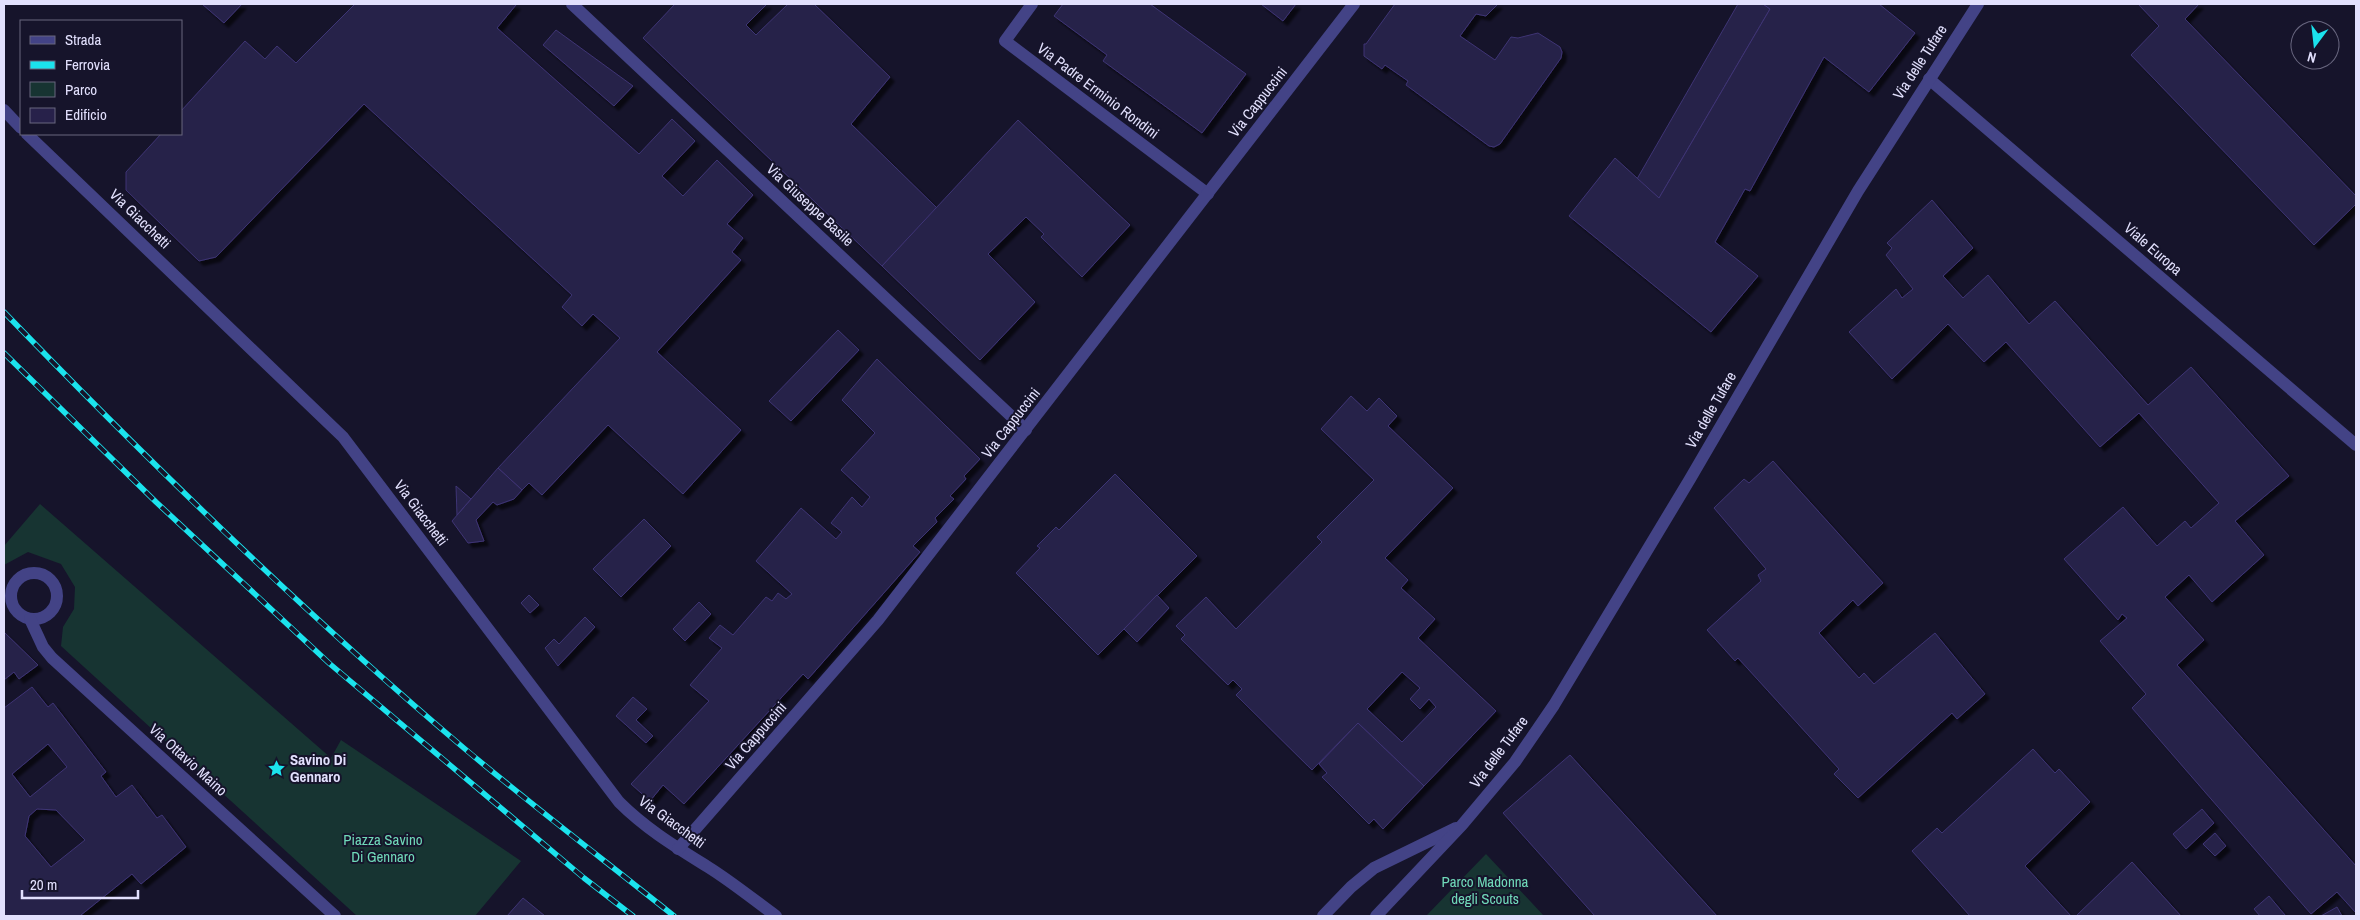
<svg xmlns="http://www.w3.org/2000/svg" width="2360" height="920" viewBox="0 0 2360 920" font-family="'Archivo Narrow',sans-serif">
<style>
.green{fill:#173432}
.building{fill:#27214a;stroke:#3e3574;fill-rule:evenodd;filter:url(#shadow)}
.lines{fill:none;stroke-linecap:round;stroke-linejoin:round}
.minor{stroke:#434386;stroke-width:12}
.rail-casing{stroke:#1be3ed;stroke-width:5.5}
.rail{stroke:#16142b;stroke-width:4;stroke-dasharray:11;stroke-linecap:butt}
.labels{text-anchor:middle;stroke-width:4;stroke-linejoin:round;paint-order:stroke}
.street-label{font-size:15px;fill:#e2e0fd;stroke:#16142b}
.poi-label{font-size:15px;font-weight:bold;fill:#e2e0fd;stroke:#16142b;text-anchor:start}
.park-label{font-size:15px;fill:#70d9b9;stroke:#16142b}
</style>
<defs>
<filter id="shadow"><feDropShadow dx="4.5" dy="4.5" stdDeviation="1" flood-color="#0009"/></filter>
</defs>
<rect width="100%" height="100%" fill="#16142b"/>
<g class="green">
<path d="M40,504L331,758L341,740L521,861L475,916H357L61,646L63,627L74,609L75,587L61,564L28,552L4,565V546Z"/>
<path d="M1486,854L1544,916H1426Z"/>
</g>
<g class="building">
<path d="M202,4H242L224,23Z"/>
<path d="M355,4H514L516,5L497,28L639,154L672,119L695,141L662,176L683,196L717,160L753,195L727,224L743,238L732,252L741,260L657,352L741,430L683,494L608,425L542,495L529,483L522,490L498,468L620,338L593,314L582,326L562,307L572,295L364,104L216,257L199,261L126,190V172L161,134H181V111L245,41L265,59L277,46L296,63Z"/>
<path d="M675,4H767L746,25L756,35L788,4H814L890,77L851,124L937,208L882,266L643,38Z"/>
<path d="M1063,4H1150L1246,74L1202,133L1103,61L1107,55L1054,16Z"/>
<path d="M1261,4H1296L1283,21Z"/>
<path d="M1395,4H1498L1486,16L1476,14L1460,36L1495,60L1511,37L1518,38L1538,33L1560,47L1562,52L1561,58L1500,144L1494,147L1489,146L1406,85L1408,81L1385,65L1382,69L1364,56V44H1366Z"/>
<path d="M1738,4H1763L1770,9L1659,198L1637,179Z"/>
<path d="M1763,4H1879L1915,33L1869,92L1824,57L1750,191L1745,189L1715,242L1758,276L1711,332L1569,216L1615,158L1659,198L1770,9Z"/>
<path d="M2138,4H2199L2185,19L2356,196V204L2314,245L2131,55L2159,26Z"/>
<path d="M556,30L633,86L614,106L543,45Z"/>
<path d="M1018,120L1130,225L1082,277L1041,237L1044,234L1026,217L988,254L1035,302L980,360L882,266Z"/>
<path d="M1932,200L1973,248L1943,276L1963,298L1988,275L2029,324L2055,301L2148,405L2191,367L2289,476L2235,521L2264,555L2212,602L2189,575L2165,597L2204,640L2177,665L2356,866V913L2337,892L2311,914L2132,708L2146,694L2100,641L2127,618L2122,614L2118,620L2064,559L2123,507L2157,546L2185,521L2191,528L2219,503L2139,413L2100,447L2006,342L1984,362L1948,324L1892,379L1849,332L1896,289L1902,298L1913,289L1886,255L1892,248L1887,243Z"/>
<path d="M838,330L859,350L791,421L769,401Z"/>
<path d="M877,359L980,459L964,476L966,479L950,496L954,499L935,518L937,522L913,546L920,552L808,679L803,674L684,804L663,785L650,801L631,784L709,701L690,685L722,648L709,638L720,625L733,635L766,597L772,601L778,593L786,599L792,594L756,561L801,508L836,539L842,532L831,523L852,497L862,507L870,497L841,470L875,433L842,400Z"/>
<path d="M1351,396L1367,411L1379,398L1397,416L1388,426L1453,488L1385,558L1408,580L1401,588L1435,619L1418,638L1496,711L1424,786L1358,723L1312,770L1236,695L1242,689L1233,680L1228,685L1181,639L1185,635L1176,626L1206,597L1236,629L1322,542L1317,537L1374,480L1321,429ZM1402,672L1420,688L1410,699L1420,709L1429,699L1436,707L1402,742L1367,709Z"/>
<path d="M1773,461L1883,583L1858,606L1853,600L1819,633L1859,678L1864,673L1874,684L1935,633L1985,694L1957,719L1952,713L1858,798L1834,774L1839,769L1738,658L1735,661L1707,630L1761,581L1758,575L1766,569L1714,508L1744,479L1749,483Z"/>
<path d="M498,468L522,490L514,499L497,505L493,502L476,520L484,541L468,543L452,521Z"/>
<path d="M1115,474L1197,556L1098,655L1016,573L1040,548L1037,546L1056,527L1059,530Z"/>
<path d="M456,486L471,499L457,515Z"/>
<path d="M644,519L671,546L621,597L593,569Z"/>
<path d="M529,595L539,605L530,613L521,603Z"/>
<path d="M1157,595L1169,608L1137,642L1124,629Z"/>
<path d="M699,602L711,614L685,641L673,629Z"/>
<path d="M585,617L595,627L558,666L545,648L554,639L559,644Z"/>
<path d="M4,632L38,665L19,679L14,672L4,680Z"/>
<path d="M32,687L48,707L53,703L106,772L101,776L116,797L132,785L157,818L162,815L186,847L141,884L132,874L81,915L82,916H5L4,915V708ZM48,744L67,767L30,797L12,774ZM37,809L56,810L85,840L51,867L25,836L29,816Z"/>
<path d="M633,697L647,709L636,720L653,736L646,743L616,716Z"/>
<path d="M1358,723L1424,786L1383,829L1374,819L1369,824L1322,777L1327,773L1319,764Z"/>
<path d="M2033,749L2055,773L2059,769L2090,802L2025,866L2071,916H1970L1912,851L1937,828L1942,833Z"/>
<path d="M1570,755L1666,860L1717,916H1595L1503,813Z"/>
<path d="M2202,809L2214,823L2186,849L2173,834Z"/>
<path d="M2215,833L2226,846L2215,856L2203,844Z"/>
<path d="M2132,862L2181,916H2076Z"/>
<path d="M2269,896L2285,915L2284,916H2260L2254,909Z"/>
<path d="M523,898L545,916H507Z"/>
<path d="M2337,907L2342,916H2321Z"/>
</g>
<g class="lines">
<g class="minor">
<path d="M572,4L1026,430"/>
<path d="M1032,4L1005,41L1208,194"/>
<path d="M1929,79L2356,445"/>
<path d="M4,110L21,128"/>
<path d="M27,134L343,437L619,802C646,829 676,847 708,867C732,882 754,900 776,916"/>
<circle cx="34" cy="596" r="23"/>
<path d="M30,619L43,647L52,658L335,916"/>
<path d="M678,849L878,620L1354,4"/>
<path d="M1323,916L1351,887L1374,868L1456,828"/>
<path d="M1376,916L1462,825L1515,762L1554,705L1690,479L1858,191L1978,4"/>
</g>
<defs>
<g id="rail">
<path d="M4,312C151,464 303,612 465,749C533,806 604,860 674,916"/>
<path d="M4,353L156,502L330,664L584,878L633,916"/>
</g>
</defs>
<use href="#rail" class="rail-casing"/>
<use href="#rail" class="rail"/>
</g>
<defs>
<symbol id="sight-bare" viewBox="-9 -9 18 18"><path d="M0-6L1.8-2.2L6-1.7L2.9 1.2L3.7 5.4L0 3.3L-3.7 5.4L-2.9 1.2L-6-1.7L-1.8-2.2Z" fill="#1be3ed" stroke="#16142b" stroke-width="2.5" paint-order="stroke"/></symbol>
</defs>
<g fill-rule="evenodd">
<use href="#sight-bare" x="264" y="756" width="25" height="25"/>
</g>
<g class="labels">
<g class="street-label">
<text transform="translate(1920 62) rotate(-57)" y="5">Via delle Tufare</text>
<text transform="translate(1098 91) rotate(37)" y="5">Via Padre Erminio Rondini</text>
<text transform="translate(1258 102) rotate(-52)" y="5">Via Cappuccini</text>
<text transform="translate(810 205) rotate(43)" y="5">Via Giuseppe Basile</text>
<text transform="translate(140 219) rotate(44)" y="5">Via Giacchetti</text>
<text transform="translate(2153 249) rotate(41)" y="5">Viale Europa</text>
<text transform="translate(1711 410) rotate(-60)" y="5">Via delle Tufare</text>
<text transform="translate(1011 423) rotate(-52)" y="5">Via Cappuccini</text>
<text transform="translate(421 513) rotate(53)" y="5">Via Giacchetti</text>
<text transform="translate(756 736) rotate(-49)" y="5">Via Cappuccini</text>
<text transform="translate(1499 752) rotate(-53)" y="5">Via delle Tufare</text>
<text transform="translate(188 760) rotate(42)" y="5">Via Ottavio Maino</text>
<text transform="translate(672 822) rotate(36)" y="5">Via Giacchetti</text>
</g>
<g class="poi-label">
<text x="290" y="765">Savino Di<tspan x="290" dy="17">Gennaro</tspan></text>
</g>
<g class="park-label">
<text x="383" y="845">Piazza Savino<tspan x="383" dy="17">Di Gennaro</tspan></text>
<text x="1485" y="887">Parco Madonna<tspan x="1485" dy="17">degli Scouts</tspan></text>
</g>
</g>
<rect width="2360" height="920" fill="none" stroke="#e2e0fd" stroke-width="10"/>
<rect x="20" y="20" width="162" height="115" fill="#16142b" stroke="#68667f"/>
<rect x="30" y="36" width="25" height="8" fill="#434386" stroke="#68667f"/>
<text x="65" y="45" font-size="15" fill="#e2e0fd">Strada</text>
<rect x="30" y="61" width="25" height="8" fill="#1be3ed" stroke="#68667f"/>
<text x="65" y="70" font-size="15" fill="#e2e0fd">Ferrovia</text>
<rect x="30" y="82" width="25" height="15" fill="#173432" stroke="#68667f"/>
<text x="65" y="95" font-size="15" fill="#e2e0fd">Parco</text>
<rect x="30" y="108" width="25" height="15" fill="#27214a" stroke="#68667f"/>
<text x="65" y="120" font-size="15" fill="#e2e0fd">Edificio</text>
<g transform="translate(2315 45) rotate(195)"><circle r="24" fill="#16142b" stroke="#68667f"/>
<path d="M0-4L9 19L0 12L-9 19Z" fill="#1be3ed"/>
<text y="-8" font-size="14" font-weight="bold" text-anchor="middle" fill="#e2e0fd">N</text>
</g>
<path d="M22 890v8h116v-8" fill="none" stroke="#e2e0fd" stroke-width="2.5"/>
<text x="30" y="890" font-size="15" fill="#e2e0fd" stroke="#16142b" stroke-width="4" paint-order="stroke">20 m</text>
</svg>
